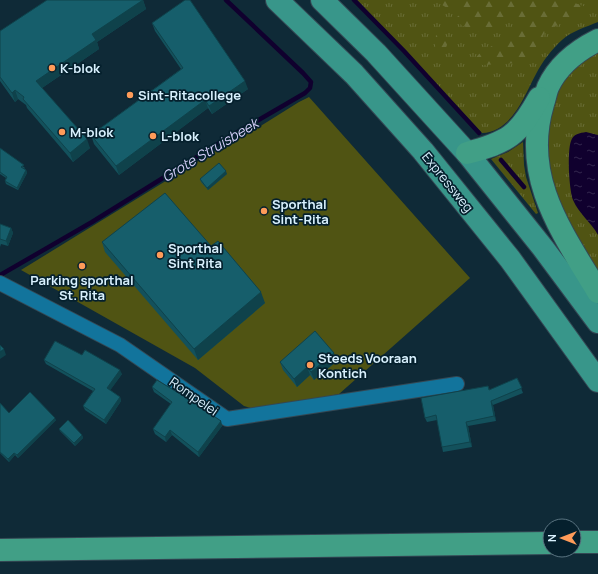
<svg xmlns="http://www.w3.org/2000/svg" width="598" height="574" viewBox="0 0 598 574" font-family="Manrope,sans-serif">
<style>
.grass{fill:url(#grass-tufts)}
.forest{fill:url(#forest-firs)}
.pitch{fill:#505413}
.water{fill:url(#water-ripples)}
.lines{fill:none;stroke-linecap:round;stroke-linejoin:round}
.stream{stroke:#10002e;stroke-width:4.5}
.minor-casing{stroke:#344854;stroke-width:16}
.trunk-casing{stroke:#344854;stroke-width:24}
.motorway-casing{stroke:#344854;stroke-width:24}
.minor{stroke:#12749c;stroke-width:14}
.trunk{stroke:#38968a;stroke-width:22}
.motorway{stroke:#419f86;stroke-width:22}
.wall{fill:#13515c}
.shaded-wall{fill:#0f424b}
.building{fill:#165e6b;stroke:#0f424b}
.poi-dot{fill:#fe9b59;stroke:#05202d;stroke-width:1.5}
.labels{text-anchor:middle;stroke-width:3.5;stroke-linejoin:round;paint-order:stroke}
.poi-label{font-size:13px;font-weight:bold;fill:#d9f1fe;stroke:#05202d;text-anchor:start}
.street-label{font-size:13px;fill:#d9f1fe;stroke:#05202d}
.water-label{font-size:14px;font-style:italic;fill:#d7d0fb;stroke:#05202d}
</style>
<defs>
<pattern id="grass-tufts" width="24" height="20" patternUnits="userSpaceOnUse"><rect width="24" height="20" fill="#505413"/><path d="M3 7l-1-3M5 7V3M7 7l1-3M15 17l-1-3M17 17v-4M19 17l1-3" fill="none" stroke="#696d36"/></pattern>
<pattern id="forest-firs" width="22" height="20" patternUnits="userSpaceOnUse"><rect width="22" height="20" fill="#505413"/><path d="M5 1l3.5 6h-7zM16 11l3.5 6h-7z" fill="#696d36"/></pattern>
<pattern id="water-ripples" width="26" height="14" patternUnits="userSpaceOnUse"><rect width="26" height="14" fill="#10002e"/><path d="M2 4q2-2 4 0t4 0M15 11q2-2 4 0t4 0" fill="none" stroke="#32264d"/></pattern>
</defs>
<rect width="100%" height="100%" fill="#0f2a37"/>
<g class="grass">
<path d="M357,0H598V22C586,27 572,31 562,40C552,49 542,62 536,74C524,96 512,132 482,133Z"/>
<path d="M598,49V282L556,208L542,137L561,81L592,53Z"/>
<path d="M523,142L524,165L526,177L538,213L536,214L491,159L508,152Z"/>
</g>
<g class="forest">
<path d="M441,0H566L586,7L584,12L545,31L541,42L519,63L482,65L474,60L479,54L513,33L517,23L515,19H511L495,33L490,35L463,26L456,21V19L457,17L462,13L459,9L451,10L442,5Z"/>
<path d="M444,33C449,41 448,45 443,53L435,50L436,35Z"/>
</g>
<path class="pitch" d="M309,97L470,278L339,394L258,410L244,406L195,368L21,270L234,139L259,127L299,102Z"/>
<path class="water" d="M586,132L598,135V235C591,222 579,214 573,200C569,189 567,151 571,141C573,134 580,133 586,132Z"/>
<g class="lines">
<g class="stream">
<path d="M354,0L404,51L479,133"/>
<path d="M501,160L524,187"/>
<path d="M2,274L92,222L229,137L305,93L310,88L311,82L303,73L226,0"/>
</g>
<defs>
<path id="minor" d="M0,283L120,345L227,419L457,384"/>
<g id="trunk">
<path d="M277,0L354,74L423,151L510,259L598,381"/>
<path d="M322,0L376,53L467,153L543,248L598,322"/>
</g>
<g id="motorway">
<path d="M598,40C578,50 558,65 548,87C546,92 545,98 543,104C521,178 562,232 598,292"/>
<path d="M467,153C508,142 518,136 539,98"/>
<path d="M574,542H598"/>
<path d="M0,550L550,543"/>
</g>
</defs>
<use href="#minor" class="minor-casing"/>
<use href="#trunk" class="trunk-casing"/>
<use href="#motorway" class="motorway-casing"/>
<use href="#minor" class="minor"/>
<use href="#trunk" class="trunk"/>
<use href="#motorway" class="motorway"/>
</g>
<g class="wall">
<path d="M143,0L146,9L97,42L99,49L42,88L90,148L73,162L27,108L26,105L18,99L15,102L0,81V31Z"/>
<path d="M152,23L248,89L212,114L208,108L119,175L94,144L91,135L181,69L155,31Z"/>
<path d="M0,148L25,168L24,169L26,170L27,173L18,190L6,184L5,181L6,178L0,174Z"/>
<path d="M227,174L208,190L201,182L200,179Z"/>
<path d="M0,224L11,228L13,233L8,246L1,244L0,247Z"/>
<path d="M102,242L211,246L265,303L198,360L105,252Z"/>
<path d="M82,355L122,374L110,390L120,397L121,401L106,424L85,410L83,406L93,391L46,364L44,360Z"/>
<path d="M337,361L314,380L310,375L297,387L283,370L280,362Z"/>
<path d="M517,378L523,393L493,405L496,421L468,426L472,447L443,452L442,447L437,420L427,422L425,418L488,386L490,390Z"/>
<path d="M152,387L221,421L222,426L199,457L172,435L166,442L155,434L153,429L171,404L154,392Z"/>
<path d="M0,403L9,413L56,420L18,458L15,455L9,462L0,453Z"/>
<path d="M59,429L82,435L83,438L75,446L60,431Z"/>
</g>
<g class="shaded-wall">
<path d="M143,0L146,9L97,42L99,49L39,90L36,81L92,34Z"/>
<path d="M245,81L248,89L212,114L209,106Z"/>
<path d="M15,90L18,99L15,102L12,93Z"/>
<path d="M205,100L208,108L119,175L116,166Z"/>
<path d="M87,139L90,148L73,162L70,153Z"/>
<path d="M26,170L27,173L18,190L17,188Z"/>
<path d="M226,171L227,174L208,190L207,188Z"/>
<path d="M11,228L13,233L8,246L6,241Z"/>
<path d="M261,292L265,303L198,360L194,349Z"/>
<path d="M4,349L6,355L0,359V352Z"/>
<path d="M334,353L337,361L314,380L311,372Z"/>
<path d="M307,367L310,375L297,387L294,379Z"/>
<path d="M120,370L122,374L109,392L107,388Z"/>
<path d="M120,397L121,401L106,424L104,420Z"/>
<path d="M491,401L493,405L496,421L494,416Z"/>
<path d="M55,418L56,420L18,458L17,455Z"/>
<path d="M221,421L222,426L199,457L198,452Z"/>
<path d="M466,422L468,426L472,447L470,442Z"/>
<path d="M170,430L172,435L166,442L165,437Z"/>
<path d="M82,435L83,438L75,446L74,443Z"/>
<path d="M14,453L15,455L9,462L8,459Z"/>
</g>
<g class="building">
<path d="M47,0H143L92,34L96,40L36,81L87,139L70,153L23,99L24,97L15,90L12,93L0,77V31Z"/>
<path d="M185,0H190L245,81L209,106L205,100L116,166L91,135L183,68L152,23Z"/>
<path d="M0,148L24,165L21,167L26,170L17,188L5,181L7,177L0,172Z"/>
<path d="M219,163L226,171L207,188L200,179Z"/>
<path d="M165,193L211,246L218,241L261,292L194,349L102,242Z"/>
<path d="M0,224L11,228L6,241L0,239Z"/>
<path d="M315,331L334,353L311,372L307,367L294,379L280,362Z"/>
<path d="M55,341L82,355L85,350L120,370L107,388L120,397L104,420L83,406L95,389L44,360Z"/>
<path d="M0,345L4,349L0,352Z"/>
<path d="M517,378L522,388L491,401L494,416L466,422L470,442L442,447L436,415L425,418L421,398L488,386L489,390Z"/>
<path d="M157,380L190,400L221,421L198,452L170,430L165,437L153,429L172,402L152,387Z"/>
<path d="M30,392L55,418L17,455L14,453L8,459L0,452V403L9,413Z"/>
<path d="M68,420L82,435L74,443L59,429Z"/>
</g>
<g class="poi-dot">
<circle cx="52" cy="68" r="4"/>
<circle cx="130" cy="95" r="4"/>
<circle cx="62" cy="132" r="4"/>
<circle cx="153" cy="136" r="4"/>
<circle cx="264" cy="211" r="4"/>
<circle cx="160" cy="255" r="4"/>
<circle cx="82" cy="266" r="4"/>
<circle cx="310" cy="365" r="4"/>
</g>
<g class="labels">
<g class="poi-label">
<text x="60" y="73">K-blok</text>
<text x="138" y="100">Sint-Ritacollege</text>
<text x="70" y="137">M-blok</text>
<text x="161" y="141">L-blok</text>
<text x="272" y="209">Sporthal<tspan x="272" dy="15">Sint-Rita</tspan></text>
<text x="168" y="253">Sporthal<tspan x="168" dy="15">Sint Rita</tspan></text>
<text x="82" y="285" text-anchor="middle">Parking sporthal<tspan x="82" dy="15">St. Rita</tspan></text>
<text x="318" y="363">Steeds Vooraan<tspan x="318" dy="15">Kontich</tspan></text>
</g>
<g class="street-label">
<text transform="translate(448 182) rotate(51)" y="5">Expressweg</text>
<text transform="translate(194 396) rotate(35)" y="5">Rompelei</text>
</g>
<g class="water-label">
<text transform="translate(210 150) rotate(-31)" y="5">Grote Struisbeek</text>
</g>
</g>
<g transform="translate(562 538) rotate(270)"><circle r="19" fill="#05202d" stroke="#5a7481"/>
<path d="M0-3L7 15L0 10L-7 15Z" fill="#fe9b59"/>
<text y="-6" font-size="11" font-weight="bold" text-anchor="middle" fill="#d9f1fe">N</text>
</g>
</svg>
